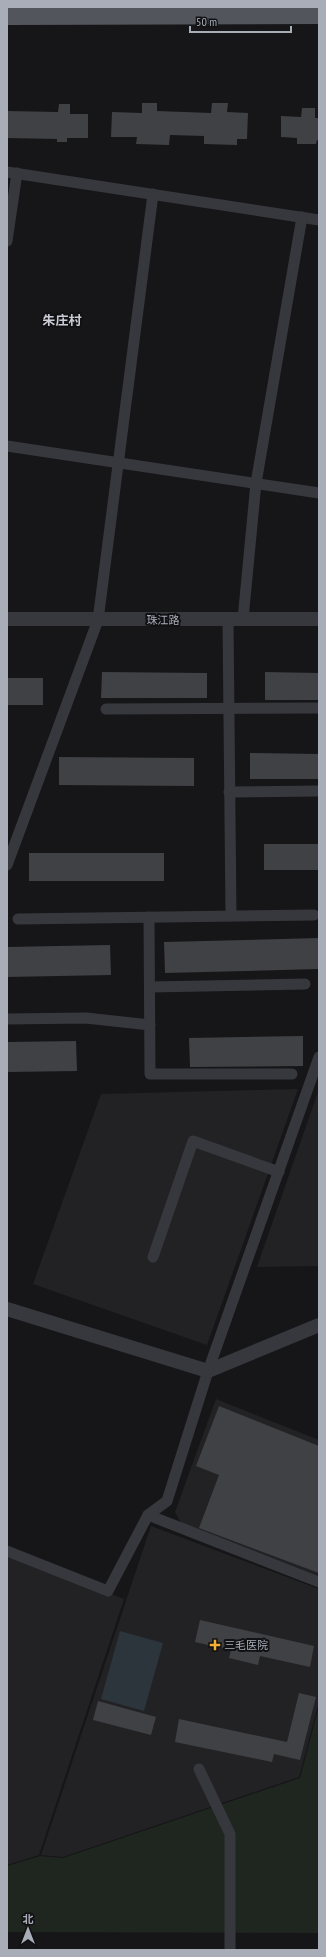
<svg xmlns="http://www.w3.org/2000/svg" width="326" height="1957" viewBox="0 0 326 1957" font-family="'PT Sans Narrow','Noto Sans SC',sans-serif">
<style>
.built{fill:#222225}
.green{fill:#1e261f}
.water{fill:#2c353c}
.building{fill:#404145}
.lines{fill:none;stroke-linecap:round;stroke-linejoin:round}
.minor{stroke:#37383d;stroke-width:11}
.tertiary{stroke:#37383d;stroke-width:14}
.primary{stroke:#53555c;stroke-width:18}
.poi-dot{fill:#f2b134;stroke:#111113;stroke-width:1.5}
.labels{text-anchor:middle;stroke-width:4;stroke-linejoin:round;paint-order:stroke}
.street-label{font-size:11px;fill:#a8adb8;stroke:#111113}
.poi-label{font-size:11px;fill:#a8adb8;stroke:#111113;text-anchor:start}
.quarter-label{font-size:13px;font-weight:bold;fill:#c9ccd4;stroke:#111113}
</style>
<rect width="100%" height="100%" fill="#161618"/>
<g class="built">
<path d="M298,1089L207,1345L33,1284L101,1094Z"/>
<path d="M319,1089V1266L257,1267Z"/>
<path d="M216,1399L319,1440V1576L181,1523L175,1512Z"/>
<path d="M151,1526L319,1589V1702L299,1777L63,1857L41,1855Z"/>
<path d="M7,1554L124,1599L39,1855L7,1865Z"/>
</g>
<path class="green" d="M319,1706V1933L7,1932V1866L40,1856L63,1858L300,1778Z"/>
<path class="water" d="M120,1631L163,1643L144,1711L101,1699Z"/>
<g class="building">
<path d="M142,103H157V111L211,113L212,103H228L227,112L248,113L247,139H237V145L204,144V136L170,135L169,145L136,144L137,137H111L112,112L142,113Z"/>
<path d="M59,104H70V114H88V138H67V142H57V139L7,138V111L58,112Z"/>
<path d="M302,108H315V118H319V140H317L316,144H297V138L281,137V116L301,117Z"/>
<path d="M102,672L207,673V698H101Z"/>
<path d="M265,672L319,673V700H265Z"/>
<rect x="7" y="678" width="36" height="27"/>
<path d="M250,753L319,754V779H250Z"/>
<path d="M59,757L194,758V786L59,785Z"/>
<rect x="264" y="844" width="55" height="26"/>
<rect x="29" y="853" width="135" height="28"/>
<path d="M319,938V969L165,973L164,942Z"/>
<path d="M110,945L111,975L7,977V947Z"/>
<path d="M303,1036V1066L190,1067L189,1038Z"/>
<path d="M76,1041L77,1071L7,1072V1042Z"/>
<path d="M219,1406L319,1446V1573L199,1528L219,1475L196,1466Z"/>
<path d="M200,1620L314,1646L310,1667L260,1656L258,1665L229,1658L231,1650L195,1642Z"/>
<path d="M299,1693L316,1697L300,1760L274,1754L272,1762L175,1742L179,1719L287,1742Z"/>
<path d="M98,1701L156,1717L151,1735L93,1720Z"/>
</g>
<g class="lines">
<g class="minor">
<path d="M7,172L319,220"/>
<path d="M7,241L17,173"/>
<path d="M7,446L319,493"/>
<path d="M243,619L256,483L302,217"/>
<path d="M228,620L231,916"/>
<path d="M106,709L319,708"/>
<path d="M229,792L319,791"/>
<path d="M7,865L98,620L153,194"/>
<path d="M149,917L150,1074H292"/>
<path d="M18,919L314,915"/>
<path d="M150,987L305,984"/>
<path d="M7,1019L86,1018L150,1025"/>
<path d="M153,1257L193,1141L279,1172"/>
<path d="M148,1515L319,1582"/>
<path d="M7,1551L108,1591L148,1515L167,1501L208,1371L319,1057"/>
<path d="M199,1769L230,1834V1950"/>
</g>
<g class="tertiary">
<path d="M7,619H319"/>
<path d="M7,1309L208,1371L319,1325"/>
</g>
<path class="primary" d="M7,16L319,15"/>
</g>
<path class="poi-dot" d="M213 1639h4v4h4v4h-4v4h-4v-4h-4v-4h4z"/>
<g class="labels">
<g class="street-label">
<text x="163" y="624">珠江路</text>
</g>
<g class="poi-label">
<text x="224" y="1649">三毛医院</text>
</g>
<g class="quarter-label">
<text x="62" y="325">朱庄村</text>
</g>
</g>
<rect width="326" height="1957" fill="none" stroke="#a8adb8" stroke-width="16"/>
<g transform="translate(28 1929)" stroke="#111113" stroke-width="3" paint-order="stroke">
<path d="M0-3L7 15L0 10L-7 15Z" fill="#a8adb8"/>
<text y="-6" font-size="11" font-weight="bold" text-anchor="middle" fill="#a8adb8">北</text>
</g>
<path d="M190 26v6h101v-6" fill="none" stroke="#a8adb8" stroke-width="2"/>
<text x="196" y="26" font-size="12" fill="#a8adb8" stroke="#111113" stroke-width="3" paint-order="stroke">50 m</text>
</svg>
